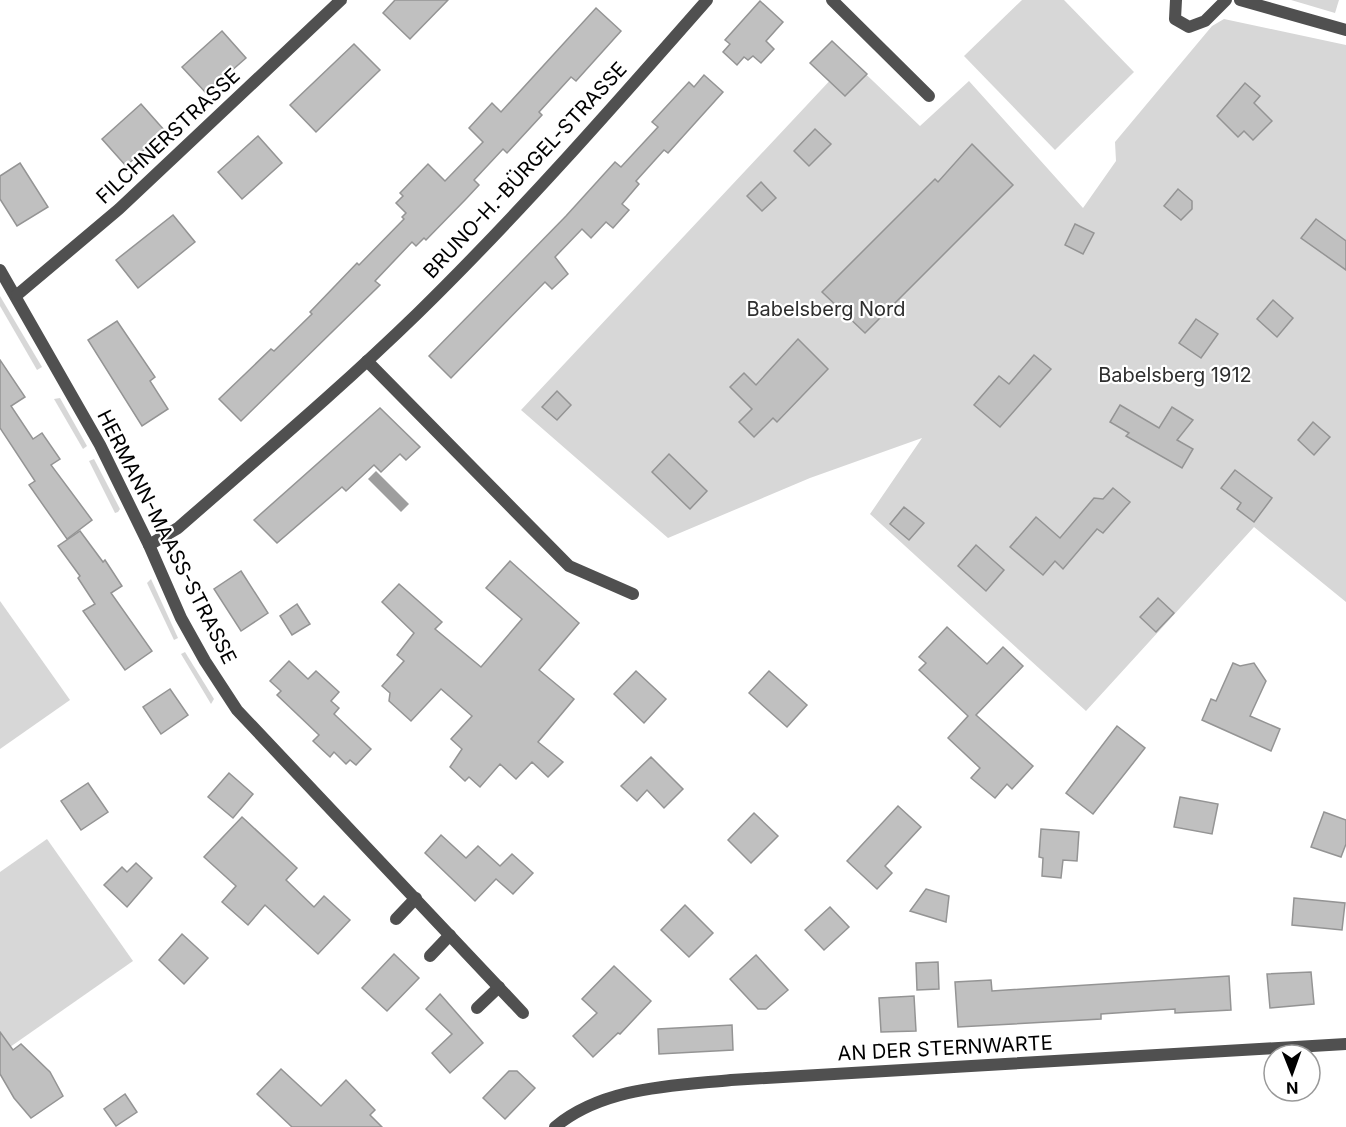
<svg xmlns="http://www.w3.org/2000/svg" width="1346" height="1127" viewBox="0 0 1346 1127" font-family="Inter,sans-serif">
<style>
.green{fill:#d7d7d7}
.water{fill:#9e9e9e}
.building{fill:#c0c0c0;stroke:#949494;stroke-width:1.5}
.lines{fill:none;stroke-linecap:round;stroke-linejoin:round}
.service{stroke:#505050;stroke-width:12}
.minor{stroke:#505050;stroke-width:12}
.labels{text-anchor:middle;stroke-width:4.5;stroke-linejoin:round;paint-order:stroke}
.street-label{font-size:20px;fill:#000;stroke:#fff}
.park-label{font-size:20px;fill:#2e2e2e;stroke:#fff}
</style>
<rect width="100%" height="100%" fill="#fff"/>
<g class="green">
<path d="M1022,0H1064L1134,72L1055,150L964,56Z"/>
<path d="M1291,0H1339L1335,13Z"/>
<path d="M1224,19L1346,45V602L1254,527L1086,711L870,514L922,438L810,478L668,538L521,410L850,59L920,126L969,81L1083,208L1116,161L1115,142L1212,26Z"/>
<path d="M0,296L42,367L37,370L0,306Z"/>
<path d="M60,398L87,446L83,449L54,399Z"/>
<path d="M94,459L120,509L118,512L115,513L89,461Z"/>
<path d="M151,579L178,638L174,640L147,583Z"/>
<path d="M0,601L70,700L0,749Z"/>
<path d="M185,652L214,699L211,704L181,654Z"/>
<path d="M47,839L133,961L0,1054V872Z"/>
</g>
<path class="water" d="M376,471L409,504L401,512L368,479Z"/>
<g class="building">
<path d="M395,0H448L410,39L383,13Z"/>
<path d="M760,1L783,22L766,41L774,49L761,63L753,56L748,60L744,57L737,65L723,52L730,44L725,40Z"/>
<path d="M596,8L621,31L576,81L571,77L539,112L542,115L507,153L503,149L474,180L479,185L465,200L426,240L424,238L416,246L412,242L375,281L380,285L241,421L219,399L271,349L274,351L312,314L310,312L357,263L359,265L404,219L402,217L406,213L396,203L403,196L400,193L428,164L445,181L483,142L469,128L492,103L501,112Z"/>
<path d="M222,31L246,58L206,93L182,67Z"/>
<path d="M832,41L867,74L845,96L810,63Z"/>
<path d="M354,44L380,70L316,132L290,105Z"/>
<path d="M704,75L723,92L668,153L664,150L636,181L639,184L622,204L629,210L613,228L606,222L591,238L582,229L555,257L568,274L552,289L545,282L451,378L429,356L566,216L615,162L621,167L658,127L652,122L689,82L694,87Z"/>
<path d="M1245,83L1260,96L1254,103L1272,121L1253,140L1244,131L1238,137L1217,116Z"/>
<path d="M141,104L165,131L126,166L102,139Z"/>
<path d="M815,129L831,144L809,166L794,151Z"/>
<path d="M258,136L282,163L242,199L218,172Z"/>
<path d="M972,144L1013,185L865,333L822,292L935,179L938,182Z"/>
<path d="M20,163L48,207L17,226L0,199V176Z"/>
<path d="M761,182L776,198L762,211L747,196Z"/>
<path d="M1178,189L1192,201V209L1181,220L1164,206Z"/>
<path d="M173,215L195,242L138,288L116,260Z"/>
<path d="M1316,219L1346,241V270L1301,238Z"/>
<path d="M1075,224L1094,233L1083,254L1065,245Z"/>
<path d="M1273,300L1293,318L1277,337L1257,319Z"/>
<path d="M1196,319L1218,334L1201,358L1179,343Z"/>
<path d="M117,321L155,377L150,381L168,409L142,426L88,340Z"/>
<path d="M798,339L828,369L777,422L773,418L754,437L739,422L752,409L730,387L744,373L756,385Z"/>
<path d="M1034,355L1051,369L1000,427L974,405L999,376L1009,384Z"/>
<path d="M0,360L25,397L11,406L33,439L42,433L60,459L51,465L92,520L67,539L29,485L35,481L0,428Z"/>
<path d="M557,391L571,405L557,420L542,407Z"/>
<path d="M1120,405L1159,428L1172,407L1193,420L1177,440L1193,449L1182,468L1126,436L1129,433L1110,422Z"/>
<path d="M380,408L420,447L406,460L400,454L381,472L374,465L346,491L342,487L277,543L254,520Z"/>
<path d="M1313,422L1330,437L1314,455L1298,440Z"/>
<path d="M669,454L707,491L690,509L652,472Z"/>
<path d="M1235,470L1272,498L1254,522L1237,509L1241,503L1221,488Z"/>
<path d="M1113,488L1130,502L1103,533L1097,529L1063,569L1055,561L1043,575L1010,547L1036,517L1060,538L1094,498L1103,499Z"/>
<path d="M904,507L924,523L909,540L890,524Z"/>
<path d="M80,531L103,562L105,560L122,586L111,593L152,651L125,670L83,611L95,604L78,578L80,576L58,546Z"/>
<path d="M976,545L1004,570L986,591L958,566Z"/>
<path d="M510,561L579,623L539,670L574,699L538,742L563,762L548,777L532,762L516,779L500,764L480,787L469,777L465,781L450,767L462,749L451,739L472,716L441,689L411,721L389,701L390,693L382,686L404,661L397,655L414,633L382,602L399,584L442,622L435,629L481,667L522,619L486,588Z"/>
<path d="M241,571L268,613L241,631L214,589Z"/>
<path d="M1158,598L1174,613L1156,632L1140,617Z"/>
<path d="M297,604L310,624L292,635L280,616Z"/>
<path d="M947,627L987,664L1003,647L1023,666L976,715L1033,766L1012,789L1007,784L995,798L971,778L980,768L948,738L968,716L919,670L926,663L919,657Z"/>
<path d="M289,661L308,679L316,671L339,692L331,701L339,708L334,714L371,749L356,765L350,760L346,764L334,752L330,757L313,741L319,735L277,695L281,691L270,681Z"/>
<path d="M1233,663L1240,666L1254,663L1266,681L1250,716L1280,729L1271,751L1202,720L1211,699L1216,701Z"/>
<path d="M636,671L666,699L644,723L614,694Z"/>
<path d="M769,671L807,705L787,727L749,693Z"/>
<path d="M170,689L188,715L161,734L143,707Z"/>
<path d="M1117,726L1145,748L1093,814L1066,793Z"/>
<path d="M651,757L683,789L664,808L647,790L637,801L621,786Z"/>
<path d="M229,773L253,794L233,818L208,797Z"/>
<path d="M88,783L108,812L81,830L61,801Z"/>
<path d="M1180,797L1218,804L1212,834L1174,827Z"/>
<path d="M898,806L921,827L885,866L892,873L877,889L847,861Z"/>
<path d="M1324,812L1346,820V844L1341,857L1311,847Z"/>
<path d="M754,813L778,836L751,863L728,840Z"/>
<path d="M242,817L297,868L286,880L314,907L324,896L350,920L318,954L265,905L248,925L222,902L236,886L204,857Z"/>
<path d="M1041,829L1079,832L1077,861L1063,860L1061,878L1042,876L1043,858L1039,857Z"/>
<path d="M441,835L466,858L478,846L500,866L512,854L533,873L513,894L496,879L475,901L425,853Z"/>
<path d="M136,863L152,878L127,907L104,885L122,867L127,872Z"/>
<path d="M926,889L949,896L946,922L910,911Z"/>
<path d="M1294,898L1345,903L1342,930L1292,925Z"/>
<path d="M685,905L713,933L689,957L661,930Z"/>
<path d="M830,907L849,927L824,950L805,930Z"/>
<path d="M182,934L208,958L184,984L159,960Z"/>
<path d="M394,954L419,978L387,1011L362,988Z"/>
<path d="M756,955L788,990L766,1009H758L730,979Z"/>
<path d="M938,962L939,989L917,990L916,963Z"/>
<path d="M614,966L651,1001L620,1034L618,1033L593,1057L573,1036L597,1013L582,999Z"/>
<path d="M1311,972L1314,1004L1270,1008L1267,974Z"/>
<path d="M1229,976L1231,1010L1175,1013V1009L1101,1014V1019L958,1027L955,982L991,980L992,991Z"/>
<path d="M440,994L483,1043L450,1073L432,1053L452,1034L426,1009Z"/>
<path d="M914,996L916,1031L881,1032L879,998Z"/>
<path d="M732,1025L733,1050L659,1054L658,1029Z"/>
<path d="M0,1032L13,1050L21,1044L50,1072L63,1096L31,1118L14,1098L0,1074Z"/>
<path d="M281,1069L321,1106L346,1080L375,1110L370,1115L382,1127H292L257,1094Z"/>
<path d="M509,1071H517L535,1088L505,1119L483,1098Z"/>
<path d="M125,1094L137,1112L116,1126L104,1109Z"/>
</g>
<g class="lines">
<g class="service">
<path d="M1176,0L1175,19L1189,27L1205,21L1226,0"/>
<path d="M396,919L416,898"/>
<path d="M430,956L450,935"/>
<path d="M477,1008L499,987"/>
</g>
<g class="minor">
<path d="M832,0L929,96"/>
<path d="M1240,0L1346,30"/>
<path d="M0,270L100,445L149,545L181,618L205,661L237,710L523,1013"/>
<path d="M17,295L119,209L341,0"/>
<path d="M367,361L569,566L633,594"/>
<path d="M149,545L178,528C259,457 341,388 418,313C519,214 613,107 707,0"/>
<path d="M555,1127C603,1087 671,1086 731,1080L1346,1044"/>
</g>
</g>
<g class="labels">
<g class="street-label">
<text transform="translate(168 136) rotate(-43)" y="7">FILCHNERSTRASSE</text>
<text transform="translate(525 170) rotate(-47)" y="7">BRUNO-H.-BÜRGEL-STRASSE</text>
<text transform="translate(167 537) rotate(63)" y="7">HERMANN-MAASS-STRASSE</text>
<text transform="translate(945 1048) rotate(-3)" y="7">AN DER STERNWARTE</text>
</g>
<g class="park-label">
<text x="826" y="316">Babelsberg Nord</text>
<text x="1175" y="382">Babelsberg 1912</text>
</g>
</g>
<g transform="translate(1292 1073) rotate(179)"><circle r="28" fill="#ffffff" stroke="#999999" stroke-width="1.5"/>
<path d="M0-4.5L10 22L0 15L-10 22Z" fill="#000000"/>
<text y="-9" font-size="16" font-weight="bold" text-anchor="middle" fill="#000000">N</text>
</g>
</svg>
